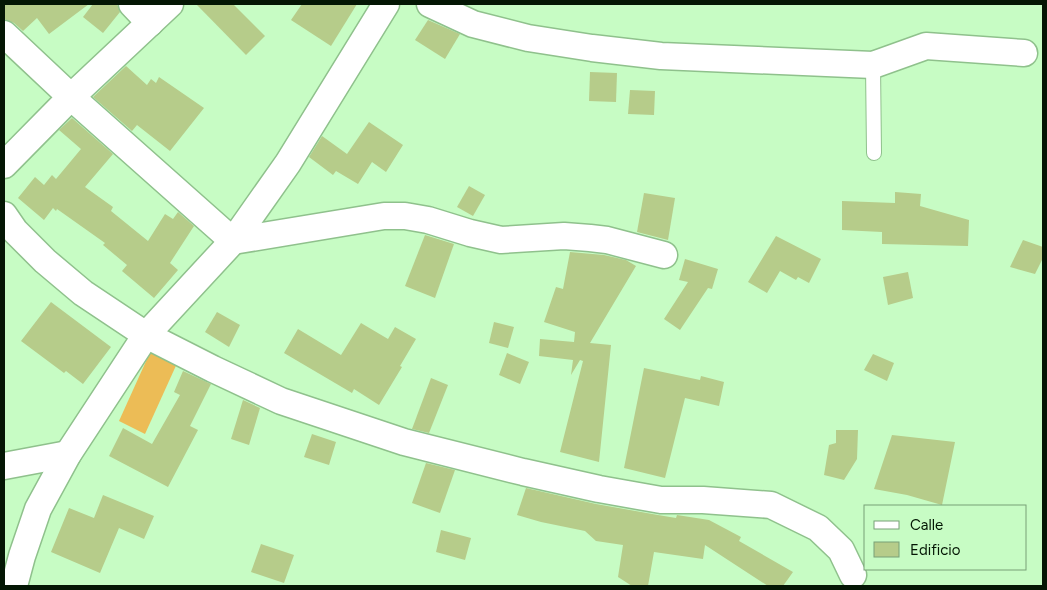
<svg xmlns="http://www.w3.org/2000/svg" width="1047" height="590" viewBox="0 0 1047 590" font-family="Figtree,sans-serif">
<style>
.green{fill:#ecbc56}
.building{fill:#b6cc8a}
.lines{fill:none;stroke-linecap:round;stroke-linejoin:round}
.service-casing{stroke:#8fc18c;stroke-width:16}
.minor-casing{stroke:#8fc18c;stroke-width:29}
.service{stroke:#fff;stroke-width:14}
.minor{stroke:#fff;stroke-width:26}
</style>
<rect width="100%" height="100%" fill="#c7fcc4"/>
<path class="green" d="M152,348L179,359L145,434L119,421Z"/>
<g class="building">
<path d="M4,4H89L49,34L37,18L23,31L14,23L4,19Z"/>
<path d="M93,4H117L120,12L103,33L83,17Z"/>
<path d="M196,4H233L265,36L246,55Z"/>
<path d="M302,4H357L331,46L291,20Z"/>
<path d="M428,20L460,34L445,59L415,40Z"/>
<path d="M126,66L147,85L151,79L156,83L159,77L204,108L170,151L137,125L132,131L93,97Z"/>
<path d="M590,72L617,73L616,102L589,101Z"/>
<path d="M630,90L655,91L654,115L628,114Z"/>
<path d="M72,118L113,154L85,187L113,207L111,211L148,241L165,214L173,219L178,212L194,226L170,263L178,270L154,298L122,271L127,265L103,245L105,243L57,209L56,211L53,208L44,220L18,198L35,177L44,185L52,175L56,179L81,149L59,130Z"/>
<path d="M369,122L403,145L386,172L372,162L358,184L336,171L333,175L309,157L322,136L347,154Z"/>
<path d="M469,186L485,195L473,216L457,207Z"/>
<path d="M895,192L921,194L920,206L969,220L968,246L882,244V232L842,230V201L895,203Z"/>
<path d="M644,193L675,198L668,240L637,232Z"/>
<path d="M425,235L454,244L435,298L405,286Z"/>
<path d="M776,236L821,259L809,283L798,277L796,280L780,271L767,293L748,282Z"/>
<path d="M1023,240L1043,247V258L1035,274L1010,267Z"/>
<path d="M570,252L604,255L626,260L636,266L590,343L611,345L599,462L560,452L583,361L580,360L571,375L573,360L539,356L540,339L574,342L575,332L544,322L556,287L563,289Z"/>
<path d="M685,259L718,269L712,289L708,288L680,330L664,319L688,282L679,280Z"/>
<path d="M908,272L913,298L888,305L883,277Z"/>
<path d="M51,302L111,347L83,384L66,371L64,373L21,341Z"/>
<path d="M217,312L240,325L229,347L205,332Z"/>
<path d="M494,322L514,327L508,348L489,343Z"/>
<path d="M361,323L388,339L395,327L416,339L400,366L402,367L379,405L354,389L352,393L284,353L298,329L341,355Z"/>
<path d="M507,353L529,362L520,384L499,375Z"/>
<path d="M873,354L894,363L887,381L864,370Z"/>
<path d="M644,368L700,380L701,376L724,382L719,406L685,398L665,478L624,468Z"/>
<path d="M183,371L211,384L190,426L198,430L168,487L109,456L123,428L152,444L180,395L174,392Z"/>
<path d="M431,378L448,385L429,433L412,429Z"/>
<path d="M243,400L260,408L249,445L231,439Z"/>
<path d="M836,430H858L857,459L844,480L824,475L829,445L836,443Z"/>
<path d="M312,434L336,442L329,465L304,457Z"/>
<path d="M892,435L955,442L942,505L907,495L874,489Z"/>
<path d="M426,463L455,470L440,513L412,503Z"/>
<path d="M526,488L596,504L658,515L676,518L677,515L709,520L741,537L739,541L793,572L783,586H768L705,545L703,559L654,552L648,586H632L618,577L623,545L596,541L585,531L541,522L517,515Z"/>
<path d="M103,495L154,516L144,539L119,528L100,573L51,552L69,508L94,518Z"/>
<path d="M441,530L471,538L465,560L436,552Z"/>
<path d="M261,544L294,555L284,583L251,572Z"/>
</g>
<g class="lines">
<defs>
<path id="service" d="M873,65L874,153"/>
<g id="minor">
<path d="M132,4L150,23"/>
<path d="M430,4L473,24L528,38L592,48L661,56L873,65L926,46L1024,53"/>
<path d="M4,34L71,97L233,241"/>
<path d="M4,165L71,97L170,4"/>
<path d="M4,215L15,231L45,261L83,293L146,335L213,369L281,401L404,442L523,472L599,489L661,500H703L771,505L818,528L841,550L853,575"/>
<path d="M233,241L384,216H405L428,220L470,233L501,240L564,236L590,238L607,240L664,255"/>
<path d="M4,466L68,454"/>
<path d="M14,586L22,556L38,509L68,454L146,335L233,241L288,163L386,4"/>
</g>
</defs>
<use href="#service" class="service-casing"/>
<use href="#minor" class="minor-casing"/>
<use href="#service" class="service"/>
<use href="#minor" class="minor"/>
</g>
<rect width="1047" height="590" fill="none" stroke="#041604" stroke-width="10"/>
<rect x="864" y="505" width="162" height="65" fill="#c7fcc4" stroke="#79a077"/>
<rect x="874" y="521" width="25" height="8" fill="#ffffff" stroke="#79a077"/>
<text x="910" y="530" font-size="15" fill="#041604">Calle</text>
<rect x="874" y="542" width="25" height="15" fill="#b6cc8a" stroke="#79a077"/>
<text x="910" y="555" font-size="15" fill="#041604">Edificio</text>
</svg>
